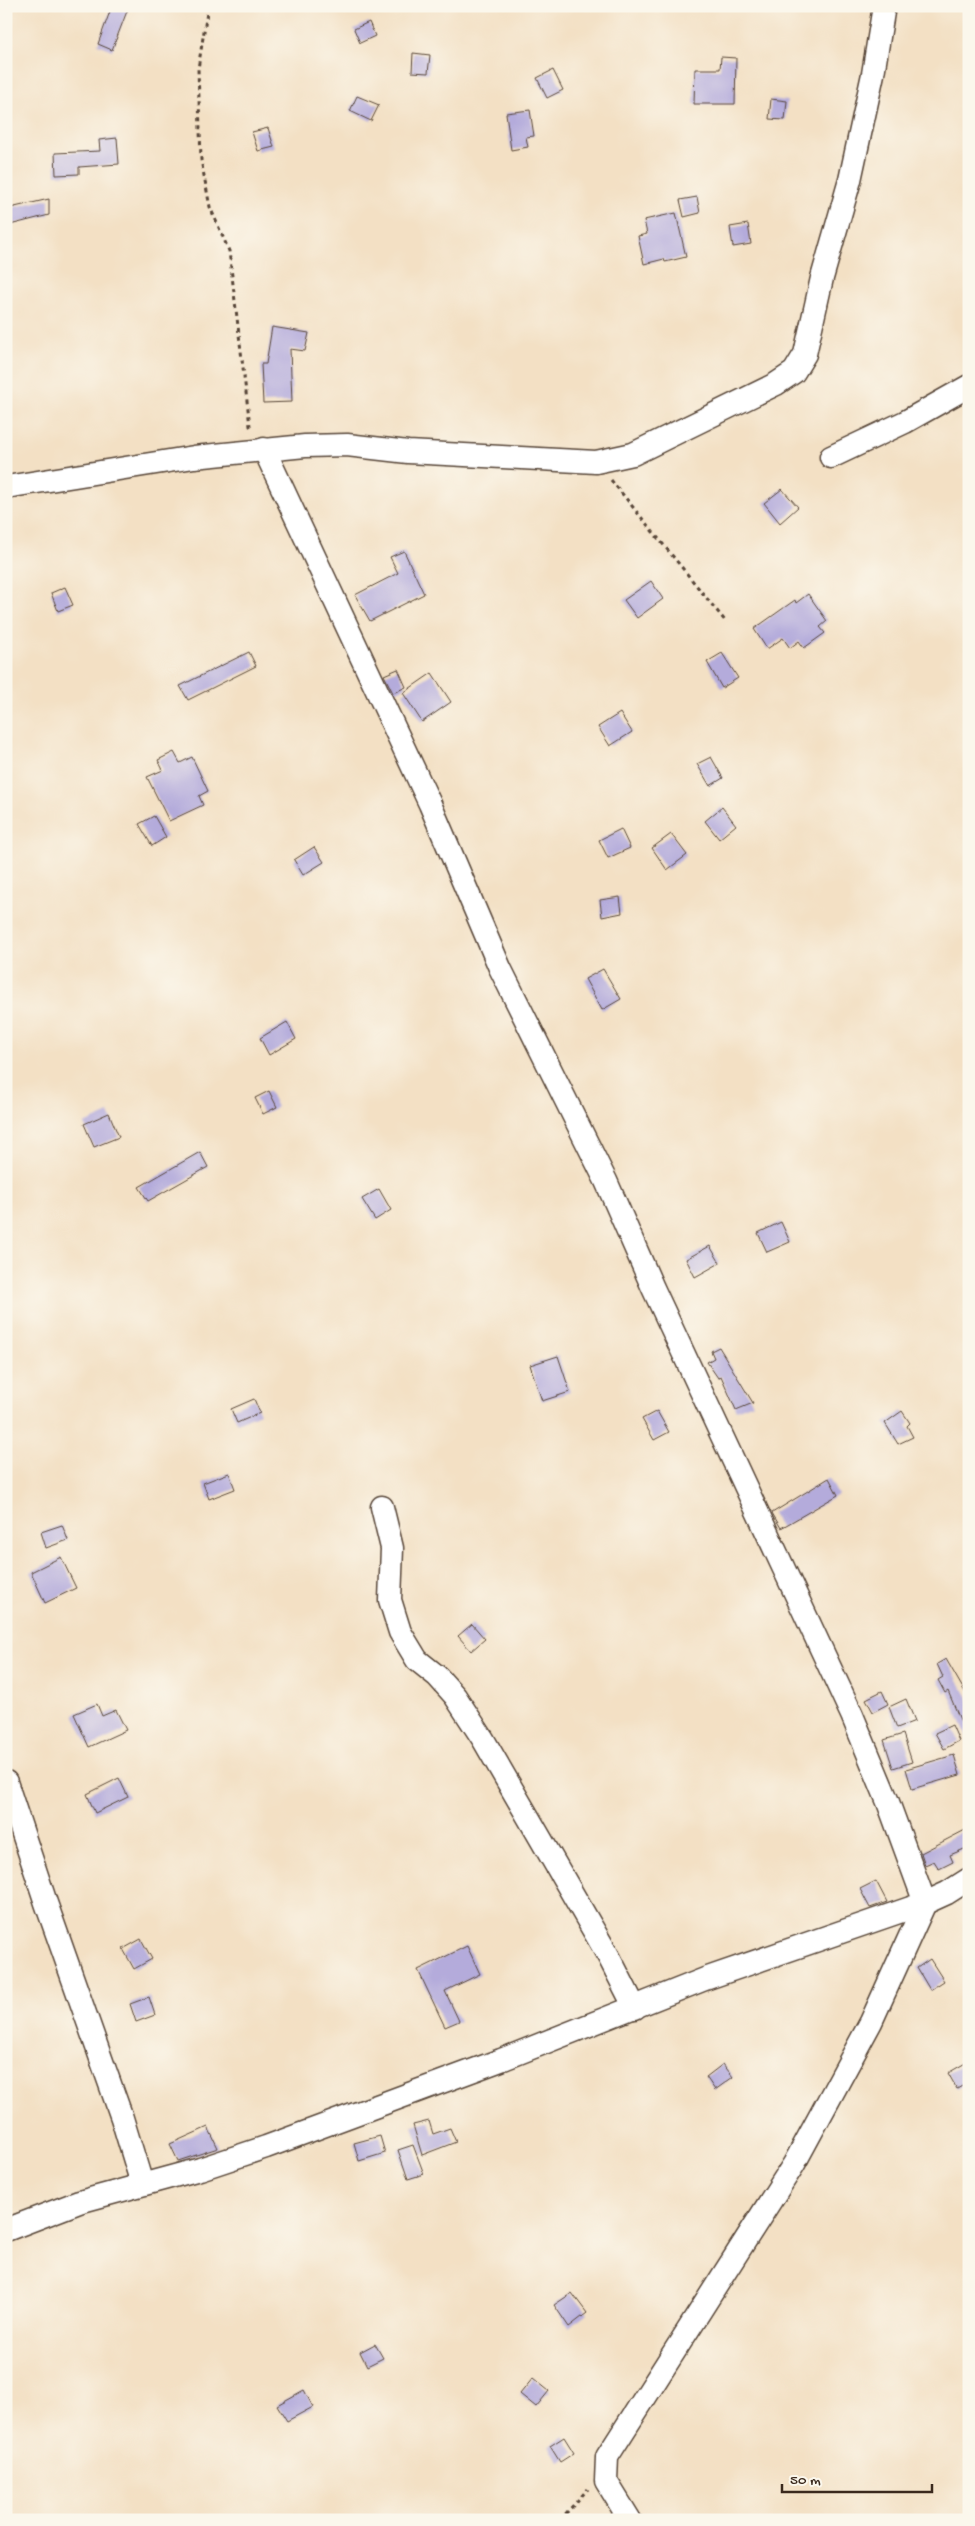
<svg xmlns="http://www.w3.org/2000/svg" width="975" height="2526" viewBox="0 0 975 2526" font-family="'Gochi Hand',sans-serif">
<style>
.building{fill:#b4abdb}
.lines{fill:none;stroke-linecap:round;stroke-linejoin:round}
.minor-casing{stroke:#574537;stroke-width:25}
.path{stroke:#574537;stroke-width:3;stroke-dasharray:4 4;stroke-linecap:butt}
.minor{stroke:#fff;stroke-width:22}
</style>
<rect width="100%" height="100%" fill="#fbf7ec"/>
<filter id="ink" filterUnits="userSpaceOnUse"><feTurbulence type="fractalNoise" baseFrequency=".02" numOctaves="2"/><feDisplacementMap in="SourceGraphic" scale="10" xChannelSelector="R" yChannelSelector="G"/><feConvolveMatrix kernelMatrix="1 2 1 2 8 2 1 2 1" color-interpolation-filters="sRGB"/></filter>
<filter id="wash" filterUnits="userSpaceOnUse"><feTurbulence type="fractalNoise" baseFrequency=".0096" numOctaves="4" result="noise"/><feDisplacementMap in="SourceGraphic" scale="20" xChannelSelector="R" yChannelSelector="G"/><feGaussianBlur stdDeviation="1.12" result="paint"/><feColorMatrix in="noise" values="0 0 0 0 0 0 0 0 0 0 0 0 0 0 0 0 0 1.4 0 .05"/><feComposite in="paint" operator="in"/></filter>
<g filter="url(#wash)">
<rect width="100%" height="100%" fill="#f3e0c4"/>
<g id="blocks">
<g class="building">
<path d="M112,6H129L112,50L98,44Z"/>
<path d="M369,22L375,36L360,43L354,29Z"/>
<path d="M413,53L430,55L428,73L412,72Z"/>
<path d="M721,57L736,58L735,104H694L695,69H720Z"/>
<path d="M553,70L563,90L547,98L537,78Z"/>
<path d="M357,96L379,105L371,121L350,111Z"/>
<path d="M771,99L787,101L785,120L769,119Z"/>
<path d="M530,110L534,136L526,137L528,147L511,150L506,113Z"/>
<path d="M268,128L274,147L258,151L252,132Z"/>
<path d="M117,138L119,164L79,167V174L56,175L55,153L100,151L99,140Z"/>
<path d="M697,197L700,213L684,217L680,200Z"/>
<path d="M49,199V215L6,226V209Z"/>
<path d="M676,213L686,257L665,262L664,259L644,264L638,236L647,234L644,220Z"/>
<path d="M748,224L751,244L733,247L730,227Z"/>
<path d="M272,327L309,333L305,351L290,349L292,402L263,403L261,364H266Z"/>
<path d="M782,489L798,507L780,523L764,503Z"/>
<path d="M404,551L424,594L370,621L355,595L398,573L390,557Z"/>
<path d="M651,581L663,599L637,618L624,600Z"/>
<path d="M65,587L73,605L58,611L51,593Z"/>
<path d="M808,594L827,621L820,627L825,633L804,648L799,641L790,648L783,638L767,649L754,629L795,600L796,603Z"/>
<path d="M249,652L256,666L188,700L180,686Z"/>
<path d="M722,653L738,678L722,688L707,662Z"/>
<path d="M398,669L406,687L393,693L384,675Z"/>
<path d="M432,673L451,702L422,722L403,693Z"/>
<path d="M620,713L632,732L610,746L598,727Z"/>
<path d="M174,752L180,763L192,757L208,791L199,796L203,805L169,821L147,777L163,770L158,760Z"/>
<path d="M711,757L723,778L710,786L697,764Z"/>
<path d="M722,807L736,825L719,839L705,821Z"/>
<path d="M154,816L166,837L152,846L139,824Z"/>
<path d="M621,829L630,848L608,858L599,840Z"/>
<path d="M671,834L687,855L667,870L652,848Z"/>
<path d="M314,847L324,862L303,875L294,860Z"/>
<path d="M620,897L622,913L602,917L600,900Z"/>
<path d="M603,969L621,999L602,1010L585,979Z"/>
<path d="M287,1022L296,1039L269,1055L260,1038Z"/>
<path d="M269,1091L277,1107L263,1114L255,1098Z"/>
<path d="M109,1113L119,1137L94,1147L84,1124Z"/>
<path d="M200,1152L208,1167L148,1201L139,1187Z"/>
<path d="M379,1189L391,1210L375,1220L362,1199Z"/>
<path d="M781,1222L790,1242L767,1252L758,1233Z"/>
<path d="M710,1246L720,1263L695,1277L686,1259Z"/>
<path d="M719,1347L753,1403L736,1410L721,1376L718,1378L707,1362L714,1358L711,1351Z"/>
<path d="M558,1356L570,1392L542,1401L530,1365Z"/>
<path d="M254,1399L260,1413L237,1423L231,1409Z"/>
<path d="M657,1411L669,1432L654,1440L642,1419Z"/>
<path d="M902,1411L910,1423L907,1426L913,1437L898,1444L885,1423Z"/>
<path d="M229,1473L235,1489L209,1499L203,1483Z"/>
<path d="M829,1478L838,1495L781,1528L772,1513Z"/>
<path d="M62,1525L68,1540L46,1548L41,1532Z"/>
<path d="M61,1557L76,1588L45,1603L31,1572Z"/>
<path d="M472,1624L485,1639L471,1651L458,1636Z"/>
<path d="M946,1659L969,1699V1741L948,1691L945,1693L938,1680L943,1677L937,1664Z"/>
<path d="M882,1691L888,1704L873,1712L866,1699Z"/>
<path d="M906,1699L915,1721L897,1728L889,1707Z"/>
<path d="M97,1704L102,1716L116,1710L126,1730L89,1747L74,1714Z"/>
<path d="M952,1725L959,1741L944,1749L935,1733Z"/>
<path d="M903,1734L912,1762L893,1768L884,1740Z"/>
<path d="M954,1755L960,1775L912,1789L906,1769Z"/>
<path d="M119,1778L128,1797L95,1813L87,1794Z"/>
<path d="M969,1828V1847L950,1855L953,1862L939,1869L934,1861L925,1865L921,1853Z"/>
<path d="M876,1881L887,1902L870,1908L860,1889Z"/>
<path d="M141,1939L152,1959L134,1969L123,1949Z"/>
<path d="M467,1946L480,1974L445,1991L459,2021L445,2027L418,1970Z"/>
<path d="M930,1959L944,1981L930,1990L917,1968Z"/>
<path d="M149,1997L155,2015L136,2022L130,2004Z"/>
<path d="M969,2061V2082L957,2089L948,2073Z"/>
<path d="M723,2064L733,2077L715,2090L706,2077Z"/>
<path d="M429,2121L433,2134L450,2128L456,2142L422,2155L413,2125Z"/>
<path d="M208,2127L218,2148L178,2161L170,2144Z"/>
<path d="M380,2136L385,2153L359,2161L354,2143Z"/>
<path d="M413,2145L424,2174L408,2179L398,2150Z"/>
<path d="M572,2293L587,2313L569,2327L554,2305Z"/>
<path d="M375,2344L383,2358L367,2366L360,2352Z"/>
<path d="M533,2378L549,2391L536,2407L520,2394Z"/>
<path d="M304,2390L313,2407L287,2421L277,2405Z"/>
<path d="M564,2437L574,2453L560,2462L550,2446Z"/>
</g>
</g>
</g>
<g filter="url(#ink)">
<use href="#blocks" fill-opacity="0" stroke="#574537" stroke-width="1"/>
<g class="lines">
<defs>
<g id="minor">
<path d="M264,449L430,804L500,968L606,1181L653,1288L852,1715L888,1802L925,1903L871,2022L794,2164L607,2457L606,2481L630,2520"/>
<path d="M831,457L905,422L969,386"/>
<path d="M6,487L194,457L305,446L347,445L408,452L596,462L633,454L776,384L794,372L805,354L822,278L850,180L873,74L884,6"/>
<path d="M382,1507L392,1548L390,1600L400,1632L417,1660L437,1676L455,1696L483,1739L609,1957L635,2008"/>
<path d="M6,1782L46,1903L122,2118L142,2184"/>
<path d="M6,2230L79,2202L200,2169L266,2147L501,2060L705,1979L925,1903L947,1893L969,1879"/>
</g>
</defs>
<use href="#minor" class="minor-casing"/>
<g class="path">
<path d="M208,6L198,69L201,160L210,207L229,251L250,426L252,430"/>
<path d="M611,480L726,622"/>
<path d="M560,2520L588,2489"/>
</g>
<use href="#minor" class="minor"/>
</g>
</g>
<rect width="975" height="2526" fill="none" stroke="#fbf7ec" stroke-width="25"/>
<path d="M782 2484v8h150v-8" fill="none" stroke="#3b2a1e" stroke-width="2.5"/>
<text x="790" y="2484" font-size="15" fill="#3b2a1e" stroke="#fbf7ec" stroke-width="4" paint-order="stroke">50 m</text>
</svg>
